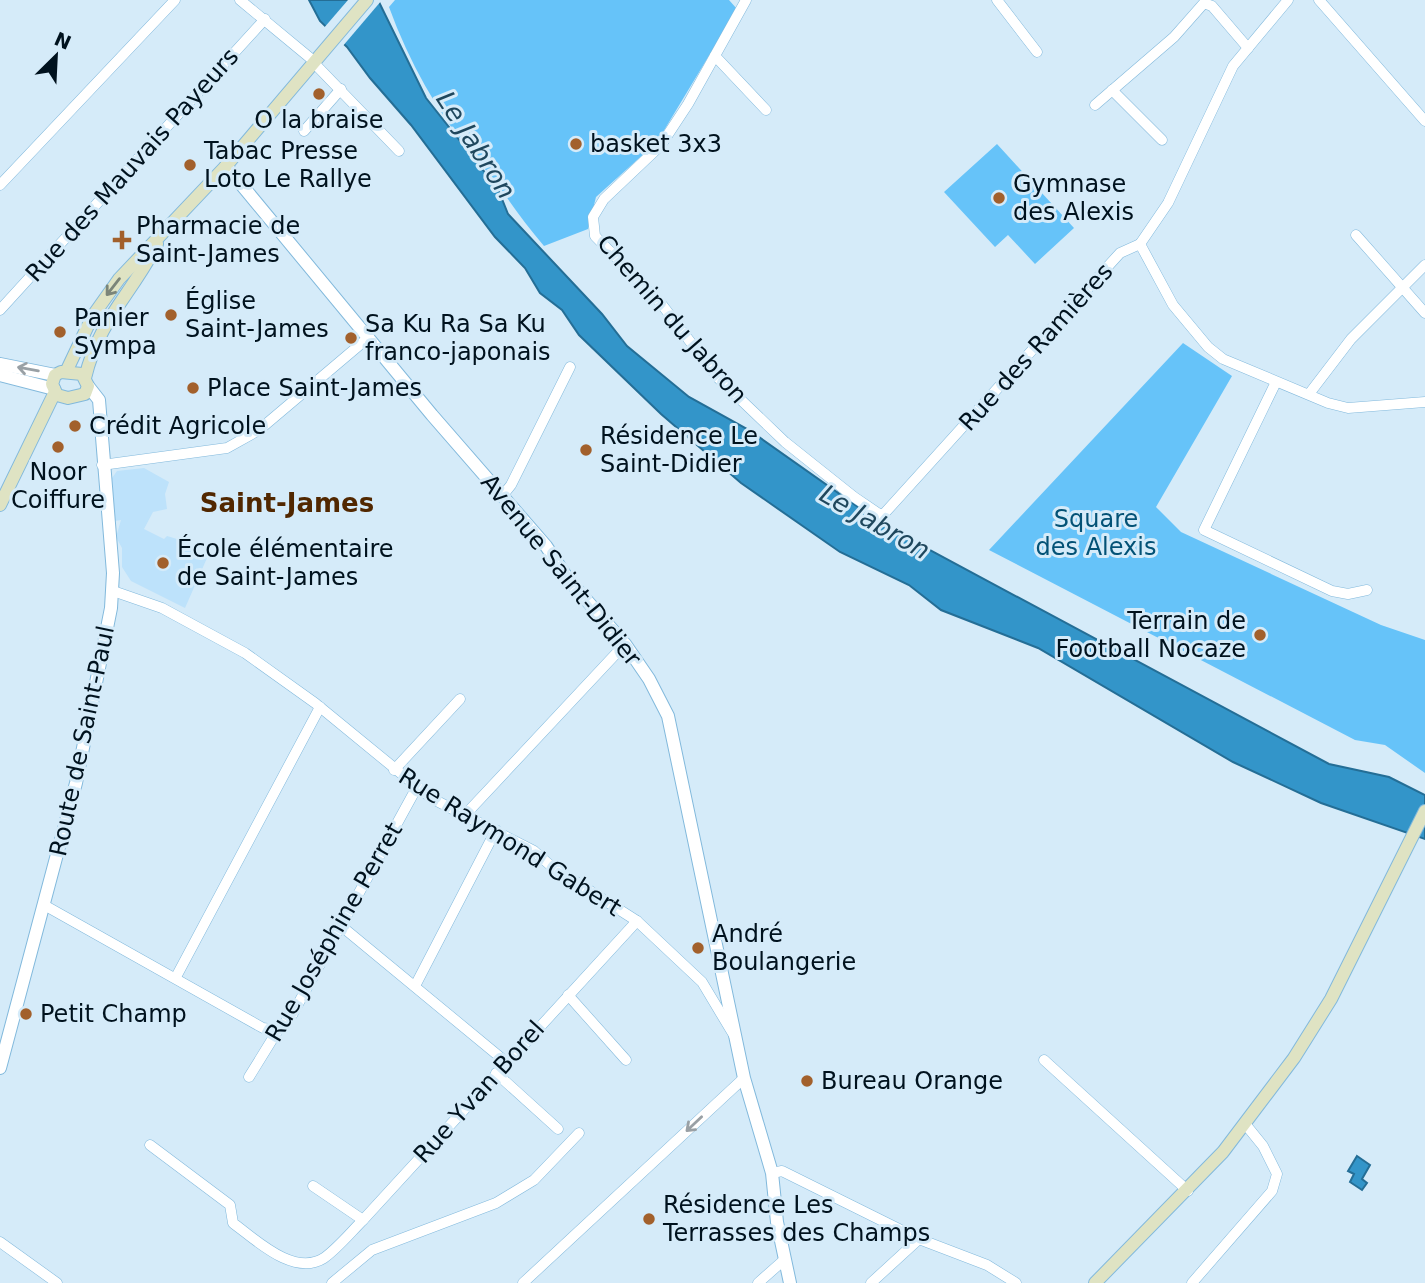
<svg xmlns="http://www.w3.org/2000/svg" width="1425" height="1283" viewBox="0 0 1425 1283" font-family="'DejaVu Sans',sans-serif">
<style>
.built{fill:#bde2fb}
.green{fill:#66c3f9}
.water{fill:#3395c9;stroke:#246e96;stroke-width:2}
.pier{fill:#d5ebf9}
.lines{fill:none;stroke-linecap:round;stroke-linejoin:round}
.minor-casing{stroke:#82b9dc;stroke-width:11}
.tertiary-casing{stroke:#82b9dc;stroke-width:14}
.secondary-casing{stroke:#82b9dc;stroke-width:14}
.minor{stroke:#fff;stroke-width:10}
.tertiary{stroke:#fff;stroke-width:12}
.secondary{stroke:#dfe3c3;stroke-width:12}
.oneway{stroke:#7b8579}
.oneway2{stroke:#99a0a5}
.poi-dot{fill:#a2602c;stroke:#d5ebf9;stroke-width:2.5}
.labels{text-anchor:middle;stroke-width:6;stroke-linejoin:round;paint-order:stroke}
.poi-label{font-size:24px;fill:#00121e;stroke:#d5ebf9;text-anchor:start}
.street-label{font-size:24px;fill:#00121e;stroke:#d5ebf9}
.park-label{font-size:24px;fill:#035276;stroke:#d5ebf9}
.water-label{font-size:26px;font-style:italic;fill:#1f475d;stroke:#d5ebf9}
.neighbourhood-label{font-size:26px;font-weight:bold;fill:#512700;stroke:#d5ebf9}
</style>
<rect width="100%" height="100%" fill="#d5ebf9"/>
<path class="built" d="M144,468L169,482L165,494L167,509L153,512L144,529L164,539L167,536L177,539L185,548L207,558L185,608L131,581L122,567V548L116,537L121,520L115,521L112,478L117,471Z"/>
<g class="green">
<path d="M395,0H729L737,9L657,142L596,197L588,229L544,246C527,226 513,207 499,186C492,175 482,167 474,157C437,112 409,62 389,7Z"/>
<path d="M997,144L1074,228L1035,264L1008,235L995,247L944,192Z"/>
<path d="M1183,343L1232,376L1156,507L1181,532L1381,625L1425,640V773L1385,745L1355,740L989,550Z"/>
</g>
<g class="water">
<path d="M309,0H378L426,98L498,189L508,214L602,314L627,346L689,397L749,430L885,526L1329,764L1389,777L1425,795V839L1321,803L1233,762L1038,648L941,610L909,585L840,552L741,483L661,414L579,335L562,310L540,293L525,268L495,237L411,125L370,78L347,47L320,21Z"/>
<path d="M1357,1156L1370,1165L1362,1179L1367,1183L1362,1190L1350,1182L1354,1174L1348,1171Z"/>
</g>
<path class="pier" d="M348,0H382L342,47L323,29Z"/>
<g class="lines">
<defs>
<g id="minor">
<path d="M240,0L315,62"/>
<path d="M746,0L688,104L661,145L604,199L593,217L595,236L663,306L717,377L785,442L854,497L882,516L1120,253L1140,244"/>
<path d="M997,0L1037,52"/>
<path d="M1288,0L1233,66L1168,203L1140,244L1173,305L1208,347L1223,359L1328,403L1348,408L1425,402"/>
<path d="M1319,0L1425,121"/>
<path d="M715,56L766,110"/>
<path d="M314,63L399,151"/>
<path d="M1112,90L1162,140"/>
<path d="M1095,105L1174,37L1204,3L1212,6L1248,48"/>
<path d="M304,131L341,89"/>
<path d="M0,185L175,0"/>
<path d="M1356,235L1425,313"/>
<path d="M0,310L265,19"/>
<path d="M1276,382L1204,530L1332,591L1348,594L1367,590"/>
<path d="M1309,394L1351,339L1425,265"/>
<path d="M102,465L227,448L259,430L369,337"/>
<path d="M503,495L511,485L570,367"/>
<path d="M113,591L162,608L245,653L315,703L431,798L534,851L551,866L637,921L702,982L735,1037"/>
<path d="M394,770L460,699"/>
<path d="M464,816L625,644"/>
<path d="M44,905L263,1028L278,1030"/>
<path d="M340,925L506,1062"/>
<path d="M176,977L320,707"/>
<path d="M415,986L496,830"/>
<path d="M568,995L626,1060"/>
<path d="M1044,1060L1188,1191"/>
<path d="M496,1073L558,1129"/>
<path d="M249,1077L278,1030L292,1015L417,787"/>
<path d="M150,1145L230,1205L233,1223C256,1240 294,1277 324,1258C338,1248 351,1232 363,1220L637,921"/>
<path d="M772,1173L782,1171L919,1239L987,1265L1016,1283"/>
<path d="M313,1186L363,1220"/>
<path d="M0,1242L57,1283"/>
<path d="M332,1283L372,1250L496,1203L534,1180L579,1133"/>
<path d="M523,1283L744,1078"/>
<path d="M758,1283L784,1260"/>
<path d="M871,1283L919,1239"/>
<path d="M1192,1283L1272,1191L1277,1174L1263,1146L1246,1125"/>
</g>
<g id="tertiary">
<path d="M226,166L432,415L546,546L568,579L625,644L649,679L668,716L744,1078L772,1173L777,1222L790,1283"/>
<path d="M0,364L55,375"/>
<path d="M0,375L54,389"/>
<path d="M0,1068L76,783L111,608L113,573L99,400L88,386"/>
</g>
<g id="secondary">
<path d="M61,372L82,374L88,386L85,394L68,398L57,395L52,384L55,375Z"/>
<path d="M66,372L92,317L119,279L226,166L367,0"/>
<path d="M85,378C99,319 132,294 157,244"/>
<path d="M0,505L55,392"/>
<path d="M1095,1283L1223,1152L1294,1058L1331,999L1425,811"/>
</g>
</defs>
<use href="#minor" class="minor-casing"/>
<use href="#tertiary" class="tertiary-casing"/>
<use href="#secondary" class="secondary-casing"/>
<use href="#minor" class="minor"/>
<use href="#tertiary" class="tertiary"/>
<use href="#secondary" class="secondary"/>
</g>
<defs><path id="oneway-shaft" d="M-6 0H5M1.5-3L5.5 0L1.5 3" fill="none" stroke-width="1.6" stroke-linecap="round" stroke-linejoin="round" transform="scale(1.75)"/></defs>
<use class="oneway" href="#oneway-shaft" transform="translate(113 287) rotate(128)"/>
<g class="oneway2">
<use href="#oneway-shaft" transform="translate(28 369) rotate(-170)"/>
<use href="#oneway-shaft" transform="translate(694 1124) rotate(137)"/>
</g>
<g class="poi-dot">
<circle cx="319" cy="94" r="7"/>
<circle cx="576" cy="144" r="7"/>
<circle cx="190" cy="165" r="7"/>
<circle cx="999" cy="198" r="7"/>
<path d="M118.5 229.5h7v7h7v7h-7v7h-7v-7h-7v-7h7z"/>
<circle cx="171" cy="315" r="7"/>
<circle cx="60" cy="332" r="7"/>
<circle cx="351" cy="338" r="7"/>
<circle cx="193" cy="388" r="7"/>
<circle cx="75" cy="426" r="7"/>
<circle cx="58" cy="447" r="7"/>
<circle cx="586" cy="450" r="7"/>
<circle cx="163" cy="563" r="7"/>
<circle cx="1260" cy="635" r="7"/>
<circle cx="698" cy="948" r="7"/>
<circle cx="26" cy="1014" r="7"/>
<circle cx="807" cy="1081" r="7"/>
<circle cx="649" cy="1219" r="7"/>
</g>
<g class="labels">
<g class="poi-label">
<text x="319" y="128" text-anchor="middle">O la braise</text>
<text x="590" y="152">basket 3x3</text>
<text x="204" y="159">Tabac Presse<tspan x="204" dy="28">Loto Le Rallye</tspan></text>
<text x="1013" y="192">Gymnase<tspan x="1013" dy="28">des Alexis</tspan></text>
<text x="136" y="234">Pharmacie de<tspan x="136" dy="28">Saint-James</tspan></text>
<text x="185" y="309">Église<tspan x="185" dy="28">Saint-James</tspan></text>
<text x="74" y="326">Panier<tspan x="74" dy="28">Sympa</tspan></text>
<text x="365" y="332">Sa Ku Ra Sa Ku<tspan x="365" dy="28">franco-japonais</tspan></text>
<text x="207" y="396">Place Saint-James</text>
<text x="89" y="434">Crédit Agricole</text>
<text x="600" y="444">Résidence Le<tspan x="600" dy="28">Saint-Didier</tspan></text>
<text x="58" y="480" text-anchor="middle">Noor<tspan x="58" dy="28">Coiffure</tspan></text>
<text x="177" y="557">École élémentaire<tspan x="177" dy="28">de Saint-James</tspan></text>
<text x="1246" y="629" text-anchor="end">Terrain de<tspan x="1246" dy="28">Football Nocaze</tspan></text>
<text x="712" y="942">André<tspan x="712" dy="28">Boulangerie</tspan></text>
<text x="40" y="1022">Petit Champ</text>
<text x="821" y="1089">Bureau Orange</text>
<text x="663" y="1213">Résidence Les<tspan x="663" dy="28">Terrasses des Champs</tspan></text>
</g>
<g class="street-label">
<text transform="translate(132 165) rotate(-48)" y="8">Rue des Mauvais Payeurs</text>
<text transform="translate(672 319) rotate(49)" y="8">Chemin du Jabron</text>
<text transform="translate(1036 347) rotate(-48)" y="8">Rue des Ramières</text>
<text transform="translate(561 570) rotate(51)" y="8">Avenue Saint-Didier</text>
<text transform="translate(82 741) rotate(-78)" y="8">Route de Saint-Paul</text>
<text transform="translate(510 842) rotate(32)" y="8">Rue Raymond Gabert</text>
<text transform="translate(334 932) rotate(-60)" y="8">Rue Joséphine Perret</text>
<text transform="translate(479 1092) rotate(-48)" y="8">Rue Yvan Borel</text>
</g>
<g class="park-label">
<text x="1096" y="527">Square<tspan x="1096" dy="28">des Alexis</tspan></text>
</g>
<g class="water-label">
<text transform="translate(476 145) rotate(57)" y="9">Le Jabron</text>
<text transform="translate(875 522) rotate(30)" y="9">Le Jabron</text>
</g>
<g class="neighbourhood-label">
<text x="287" y="512">Saint-James</text>
</g>
</g>
<g transform="translate(56 56) rotate(24)" stroke="#d5ebf9" stroke-width="5" paint-order="stroke">
<path d="M0-5L12 26L0 18L-12 26Z" fill="#00121e"/>
<text y="-10" font-size="19" font-weight="bold" text-anchor="middle" fill="#00121e">N</text>
</g>
</svg>
